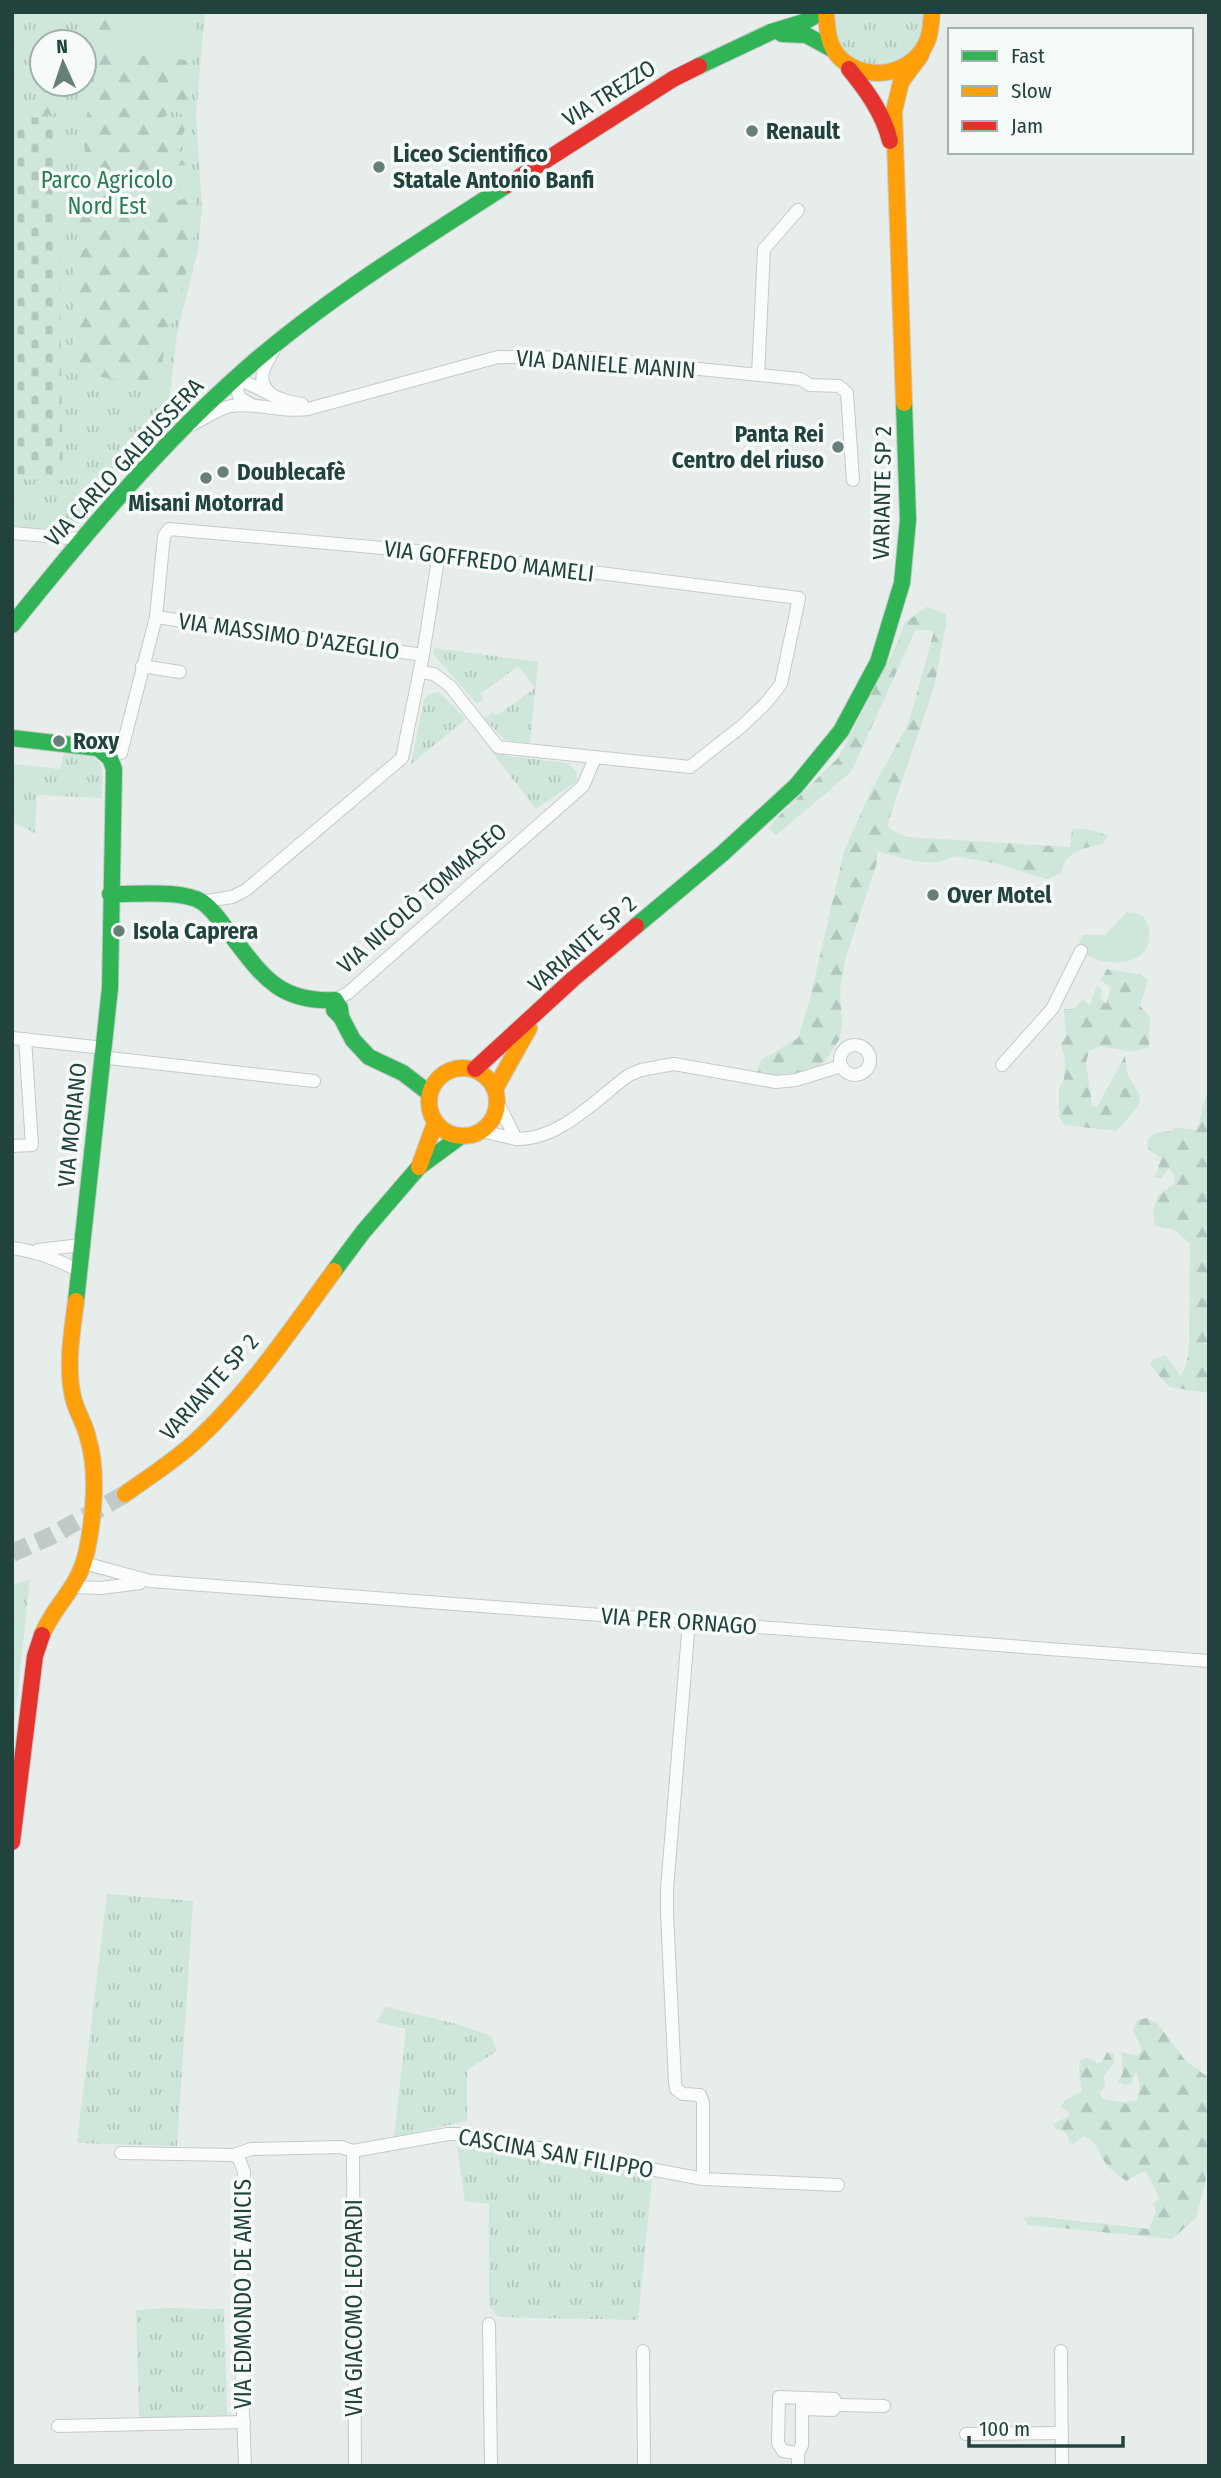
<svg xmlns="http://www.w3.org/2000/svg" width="1221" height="2478" viewBox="0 0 1221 2478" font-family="'Fira Sans Condensed',sans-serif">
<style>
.grass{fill:url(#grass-tufts);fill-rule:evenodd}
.forest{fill:url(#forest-firs)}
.cemetery{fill:url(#cemetery-stones)}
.pitch{fill:#cfe6da}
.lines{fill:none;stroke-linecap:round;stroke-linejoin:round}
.secondary-tunnel{stroke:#c0cbc8;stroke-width:18;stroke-dasharray:18 9;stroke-linecap:butt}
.street-casing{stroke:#c4cac8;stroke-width:14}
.fast-casing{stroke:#c2cac8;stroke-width:18}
.slow-casing{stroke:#c2cac8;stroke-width:18}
.jam-casing{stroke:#c2cac8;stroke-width:18}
.street{stroke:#fbfcfc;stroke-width:12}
.fast{stroke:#30b455;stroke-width:16}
.slow{stroke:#ff9f0a;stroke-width:16}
.jam{stroke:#e5322d;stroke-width:16}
.poi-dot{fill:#677e7b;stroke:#f6fbf9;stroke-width:2.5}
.labels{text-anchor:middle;stroke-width:7;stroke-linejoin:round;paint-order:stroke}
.street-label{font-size:23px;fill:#22423e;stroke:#f6fbf9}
.poi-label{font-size:23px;font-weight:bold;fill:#22423e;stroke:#f6fbf9;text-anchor:start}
.park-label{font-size:23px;fill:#297c56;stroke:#f6fbf9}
</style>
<defs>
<pattern id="grass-tufts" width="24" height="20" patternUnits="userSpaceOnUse" patternTransform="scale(1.75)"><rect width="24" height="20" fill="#cfe6da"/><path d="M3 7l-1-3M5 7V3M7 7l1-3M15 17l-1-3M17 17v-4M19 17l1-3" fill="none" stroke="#b1c6bc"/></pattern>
<pattern id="forest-firs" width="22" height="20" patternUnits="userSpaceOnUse" patternTransform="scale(1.75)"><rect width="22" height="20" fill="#cfe6da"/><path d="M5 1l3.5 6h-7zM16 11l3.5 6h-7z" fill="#b1c6bc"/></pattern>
<pattern id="cemetery-stones" width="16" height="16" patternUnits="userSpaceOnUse" patternTransform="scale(1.75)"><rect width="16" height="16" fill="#cfe6da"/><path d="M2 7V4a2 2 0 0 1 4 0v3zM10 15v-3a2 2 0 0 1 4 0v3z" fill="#b1c6bc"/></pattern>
</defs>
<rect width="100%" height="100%" fill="#e7edeb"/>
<g class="grass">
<path d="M12,12H205L196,114L202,209L198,249L177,334L169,400L165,414L72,530L64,533L12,528ZM42,42H84V84H42Z"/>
<path d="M835,12H924L923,35L902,62L869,67L847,55L837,41Z"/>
<path d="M434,648L538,662L530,743L505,740L485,719L493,712L496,716L535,688L518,666L480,694L483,699L477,704L433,654Z"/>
<path d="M439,692L466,719L411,764L424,699L430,694Z"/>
<path d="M493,749L507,756L567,763L576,771L577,781L536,809L491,751Z"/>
<path d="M65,750C105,757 103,759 102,798L37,795L35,833L12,822V764L60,769Z"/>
<path d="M30,1579L12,1743V1585Z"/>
<path d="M107,1894L193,1901L177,2146L77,2143Z"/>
<path d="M386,2007L457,2024L491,2036L497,2051L467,2070V2121L394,2137L406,2029L376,2022Z"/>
<path d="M456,2140L652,2179L638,2320L498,2317L489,2306V2204L465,2201Z"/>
<path d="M168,2308L224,2309L227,2415L139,2418L136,2310Z"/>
</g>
<g class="forest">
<path d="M79,12H196L189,117L173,110L164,117L167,122L184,117L186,126L177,150L181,155L188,158L185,165L177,166L172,175H181L183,185L171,193L174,202L193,196L197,202L192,252L163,356L162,378L157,382L152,379L132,382L72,372L75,266L78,217L84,192L81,171L86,158L83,137L87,115L97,94L87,45L82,42L86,38Z"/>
<path d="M57,102L70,112L71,116L68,121L55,113L36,119H12V103Z"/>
<path d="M927,607L946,614V625L934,687L887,825L892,830L907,837L1070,847L1072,828L1092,830L1108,836L1103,844C1083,848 1065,851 1061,873L1047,879L994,863L954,856C931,870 901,857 877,851V862L846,957L840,989L842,1025L839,1040L825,1061L812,1071L762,1076L756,1072L761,1060L798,1038L810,999L844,851L871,791L909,722L934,631L916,629L851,772L776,835L769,829L773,822L838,758L898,642L905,622Z"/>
<path d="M1107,969L1142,975L1148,980L1140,1006L1150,1017L1149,1047L1132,1052L1101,1046L1089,1051L1086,1063L1092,1106L1097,1107L1125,1056L1128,1076L1140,1095L1139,1105L1117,1131L1064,1125L1059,1117V1089L1064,1079L1065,1060L1061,1044L1066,1036L1064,1009C1074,1011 1077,1007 1082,999L1090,1005L1097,985L1102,990L1100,998L1106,1004L1111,988L1101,980Z"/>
<path d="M1209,1093L1208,1127L1209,1393L1169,1387L1150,1365L1152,1360L1165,1355L1181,1376L1186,1365L1189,1347L1190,1243L1174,1230L1155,1226L1153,1211L1158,1195L1174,1184L1175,1177L1169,1168L1161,1178H1155L1161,1158L1149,1150L1147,1140L1155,1133L1171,1131L1175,1127L1196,1130C1203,1118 1200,1104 1209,1093Z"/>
<path d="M1147,2018L1158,2024L1185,2060L1209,2078V2167L1196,2218L1172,2239L1029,2225L1023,2218L1032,2216L1149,2229L1156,2211L1153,2204L1159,2198L1148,2175L1144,2171L1126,2181C1120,2176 1113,2172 1108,2166C1098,2155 1100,2142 1084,2136L1074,2144L1069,2143C1068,2134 1067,2131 1057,2130L1053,2124L1069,2116L1067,2110L1061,2107L1065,2100L1081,2092C1082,2079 1077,2075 1080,2060L1088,2058L1097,2063L1102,2062L1107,2052L1114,2054V2062L1104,2076L1105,2086L1099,2093L1103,2099L1127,2103L1128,2100L1137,2101L1140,2085L1136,2071L1131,2083L1125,2085L1118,2082L1123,2073L1121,2052L1138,2056L1142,2049L1133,2030L1137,2020Z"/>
</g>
<path class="cemetery" d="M57,117L63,484L12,477V118Z"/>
<g class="pitch">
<path d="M117,12H192L186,60L112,52Z"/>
<path d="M1127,912C1140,913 1147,916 1149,930C1157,982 1059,962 1083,935H1105Z"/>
</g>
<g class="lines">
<path class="secondary-tunnel" d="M12,1553L53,1535L125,1494"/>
<defs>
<g id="street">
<path d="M758,375L764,249L798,210"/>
<path d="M269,392C255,378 266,364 274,350"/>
<path d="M252,405L239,397L235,379C259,385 276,402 302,404"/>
<path d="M191,425C204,419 217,409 231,406C255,402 283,413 308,409L498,357L589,358L800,379L810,385L839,386L847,393L853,480"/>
<path d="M12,533L81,539"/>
<path d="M156,617L423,655"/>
<path d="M142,666L180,672"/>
<path d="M108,755L121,753L156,617L164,536L169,529L439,553L799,598L781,684L766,703L742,726L690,767L498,747L450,686L434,674L420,672"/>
<path d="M201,902L232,897L246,890L402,758L423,655L439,553"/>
<path d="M335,1000L348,993L583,786L595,758"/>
<path d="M12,1038L104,1048"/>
<circle cx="855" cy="1060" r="15"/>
<path d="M103,1055L109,1058L314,1081"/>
<path d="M1002,1065L1052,1009L1081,951"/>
<path d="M481,1131L516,1139L497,1101"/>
<path d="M516,1139C560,1140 596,1099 629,1075L641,1070L674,1064L776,1082L796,1080L841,1066"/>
<path d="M12,1146L32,1145L25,1039"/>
<path d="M12,1248C37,1251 57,1259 79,1271"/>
<path d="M38,1250L81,1245"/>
<path d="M84,1563L150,1581L1209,1661"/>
<path d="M74,1587L101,1588L140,1583"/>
<path d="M689,1621L667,1889V1913L675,2082L676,2089L683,2094L700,2095L703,2102V2179"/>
<path d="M353,2151L355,2466"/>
<path d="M121,2153L234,2155L239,2159L244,2172L240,2332L245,2466"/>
<path d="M234,2155L251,2149L341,2147L353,2151L448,2134H465L703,2179L838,2185"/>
<path d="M489,2324L491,2466"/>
<path d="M643,2351L644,2466"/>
<path d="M1061,2351L1062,2466"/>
<path d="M837,2405L884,2406"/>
<path d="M58,2426L244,2422"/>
<path d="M966,2434L1062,2433"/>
<path d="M798,2453L783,2451L778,2443L779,2397L834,2399L837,2405L833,2410L802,2409"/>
<path d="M798,2466V2453L802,2445V2401"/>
</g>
<g id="fast">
<path d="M782,34L806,35L832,49"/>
<path d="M699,66L771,32L804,22L822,12"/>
<path d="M12,625C85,534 160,444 248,367C327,298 419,242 507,185"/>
<path d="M12,738L98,748L110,758L114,769L110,988L76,1301"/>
<path d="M110,894C134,895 181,889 202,902C212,908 220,921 227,930C260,972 276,1003 335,1000L340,1008L341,1017"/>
<path d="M636,926L722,854L796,786L841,731L878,662L902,583L908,520L904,403"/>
<path d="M334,1010L341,1017L353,1040L369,1057L403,1073L429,1093"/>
<path d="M334,1271L363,1232L419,1167L461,1136"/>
</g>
<g id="slow">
<path d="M826,12C827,29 828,46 840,58C867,84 915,75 928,39C931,31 931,21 932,12"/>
<path d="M904,403L894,111L901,82L921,55"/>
<circle cx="463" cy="1102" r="34"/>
<path d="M495,1089L529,1028"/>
<path d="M419,1167L435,1123"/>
<path d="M125,1494C150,1476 176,1460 198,1439C250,1391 293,1327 334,1271"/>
<path d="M42,1635C55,1603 79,1589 87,1550C94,1516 98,1471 88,1438C85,1424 76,1411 73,1397C66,1365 72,1333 76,1301"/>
</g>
<g id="jam">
<path d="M849,69C867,91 883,113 890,141"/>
<path d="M507,185L673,79L699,66"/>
<path d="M475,1069L573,979L636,926"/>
<path d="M12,1842L35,1656L42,1635"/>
</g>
</defs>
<use href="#street" class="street-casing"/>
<use href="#fast" class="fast-casing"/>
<use href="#slow" class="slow-casing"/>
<use href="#jam" class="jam-casing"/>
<use href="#street" class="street"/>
<use href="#fast" class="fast"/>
<use href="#slow" class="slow"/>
<use href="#jam" class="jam"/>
</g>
<g class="poi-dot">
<circle cx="752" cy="131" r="7"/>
<circle cx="379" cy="167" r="7"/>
<circle cx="838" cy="447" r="7"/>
<circle cx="223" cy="472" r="7"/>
<circle cx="206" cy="478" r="7"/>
<circle cx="59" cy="741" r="7"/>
<circle cx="933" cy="895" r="7"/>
<circle cx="119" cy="931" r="7"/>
</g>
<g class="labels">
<g class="street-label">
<text transform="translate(609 93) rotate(-32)" y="8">VIA TREZZO</text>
<text transform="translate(606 364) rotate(4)" y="8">VIA DANIELE MANIN</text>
<text transform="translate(124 462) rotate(-47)" y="8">VIA CARLO GALBUSSERA</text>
<text transform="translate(882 493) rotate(-89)" y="8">VARIANTE SP 2</text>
<text transform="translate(489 561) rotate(7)" y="8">VIA GOFFREDO MAMELI</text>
<text transform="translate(289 636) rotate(8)" y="8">VIA MASSIMO D'AZEGLIO</text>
<text transform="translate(422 898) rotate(-41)" y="8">VIA NICOLÒ TOMMASEO</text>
<text transform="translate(582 944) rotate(-41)" y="8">VARIANTE SP 2</text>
<text transform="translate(72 1125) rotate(-84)" y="8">VIA MORIANO</text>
<text transform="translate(209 1387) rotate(-48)" y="8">VARIANTE SP 2</text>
<text transform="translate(679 1621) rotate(4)" y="8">VIA PER ORNAGO</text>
<text transform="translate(556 2153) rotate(10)" y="8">CASCINA SAN FILIPPO</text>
<text transform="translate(243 2294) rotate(-90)" y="8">VIA EDMONDO DE AMICIS</text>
<text transform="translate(354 2308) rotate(-90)" y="8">VIA GIACOMO LEOPARDI</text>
</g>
<g class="poi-label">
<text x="766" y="139">Renault</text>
<text x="393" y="162">Liceo Scientifico<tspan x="393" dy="26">Statale Antonio Banfi</tspan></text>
<text x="824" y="442" text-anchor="end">Panta Rei<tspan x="824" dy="26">Centro del riuso</tspan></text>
<text x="237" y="480">Doublecafè</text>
<text x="206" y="511" text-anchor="middle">Misani Motorrad</text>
<text x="73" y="749">Roxy</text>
<text x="947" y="903">Over Motel</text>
<text x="133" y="939">Isola Caprera</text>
</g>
<g class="park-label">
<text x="107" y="188">Parco Agricolo<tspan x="107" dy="26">Nord Est</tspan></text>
</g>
</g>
<rect width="1221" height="2478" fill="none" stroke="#22423e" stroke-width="28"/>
<rect x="948" y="28" width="245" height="126" fill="#f6fbf9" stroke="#a1b1ae" stroke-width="2"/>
<rect x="962" y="51" width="35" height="10" fill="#30b455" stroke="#a1b1ae" stroke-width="2"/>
<text x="1011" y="63" font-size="21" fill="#22423e">Fast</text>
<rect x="962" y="86" width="35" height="10" fill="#ff9f0a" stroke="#a1b1ae" stroke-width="2"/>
<text x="1011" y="98" font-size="21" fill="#22423e">Slow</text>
<rect x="962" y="121" width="35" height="10" fill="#e5322d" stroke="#a1b1ae" stroke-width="2"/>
<text x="1011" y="133" font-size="21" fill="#22423e">Jam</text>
<g transform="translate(63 63) rotate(357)"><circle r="33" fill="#f6fbf9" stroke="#a1b1ae" stroke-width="2"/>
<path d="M0-5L12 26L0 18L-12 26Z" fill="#677e7b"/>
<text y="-10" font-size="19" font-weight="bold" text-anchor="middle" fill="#22423e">N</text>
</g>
<path d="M969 2436v10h154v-10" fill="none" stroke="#22423e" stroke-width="3.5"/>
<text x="979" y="2436" font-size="21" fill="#22423e" stroke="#f6fbf9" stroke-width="5" paint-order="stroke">100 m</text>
</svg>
